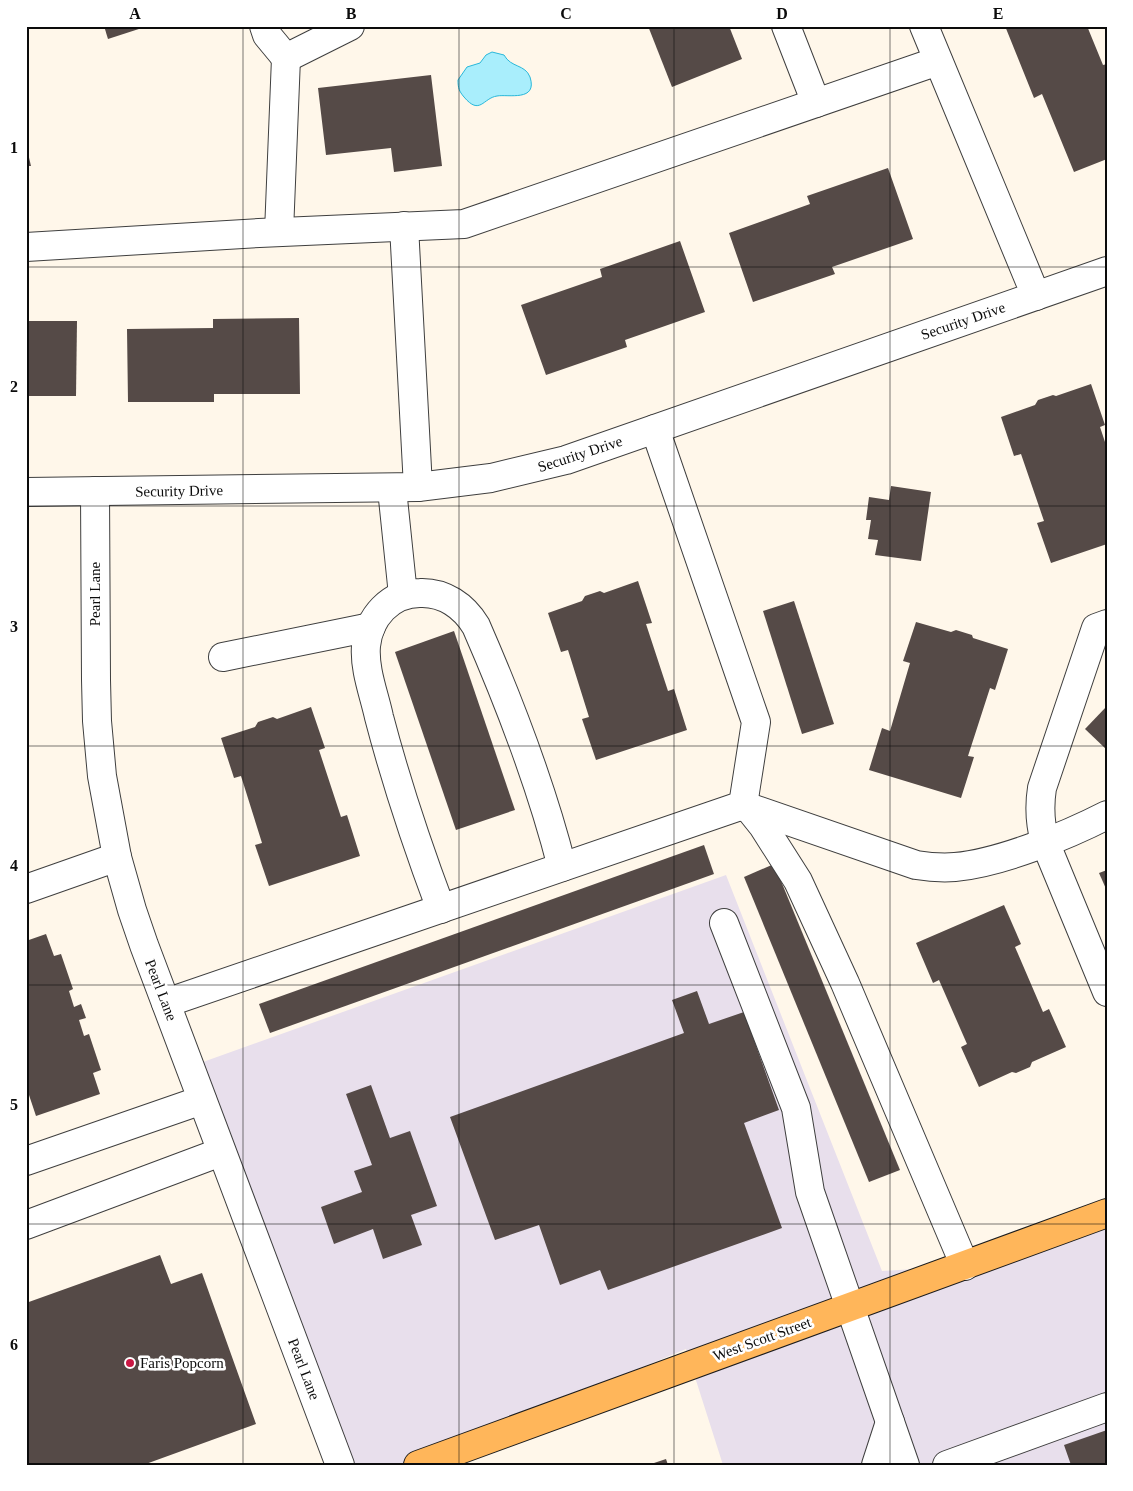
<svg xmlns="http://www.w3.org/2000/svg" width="1133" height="1491" viewBox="0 0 1133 1491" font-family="Georgia,serif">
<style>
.industrial{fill:#e8dfec}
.water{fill:#a9eefc;stroke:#29b8da}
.building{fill:#554a47}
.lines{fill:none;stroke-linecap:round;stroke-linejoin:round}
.minor-casing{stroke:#3f3f3f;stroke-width:30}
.major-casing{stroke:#1d1d1d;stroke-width:30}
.minor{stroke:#fff;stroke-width:28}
.major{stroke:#ffb65a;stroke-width:28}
.grid{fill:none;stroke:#0c0c0c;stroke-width:1;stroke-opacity:0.55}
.poi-dot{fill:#c91743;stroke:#fff;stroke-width:2}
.labels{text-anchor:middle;stroke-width:5;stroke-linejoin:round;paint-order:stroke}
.street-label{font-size:15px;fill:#0c0c0c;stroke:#fff}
.poi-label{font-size:15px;fill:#0c0c0c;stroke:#fff;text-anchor:start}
.neatline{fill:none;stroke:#0c0c0c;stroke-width:2}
.grid-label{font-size:16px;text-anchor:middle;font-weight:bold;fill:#0c0c0c}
</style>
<rect width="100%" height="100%" fill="#fff7ea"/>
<path class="industrial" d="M726,875L882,1271L965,1266L1107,1213V1465H723L686,1349L409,1465H340L189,1067Z"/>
<path class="water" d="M492,52L504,55C511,68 525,64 530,77C538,102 508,94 497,96C483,98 480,116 464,97C459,91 458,88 458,80L467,67L480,63L486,55Z"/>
<g class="building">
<path d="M104,26H145V27L108,39Z"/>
<path d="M648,26H729L742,59L672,87Z"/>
<path d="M1005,26H1087L1103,65L1107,64V159L1074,172L1042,94L1034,98Z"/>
<path d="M431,75L442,166L394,172L391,148L326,155L318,88Z"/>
<path d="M26,145L31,166H26Z"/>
<path d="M888,168L913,239L832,267L835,274L753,302L729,233L810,204L807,196Z"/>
<path d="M680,241L705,312L625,340L627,347L546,375L521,305L602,277L600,269Z"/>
<path d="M299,318L300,394H214V402H128L127,329L213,328V319Z"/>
<path d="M26,321H77L76,396H26Z"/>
<path d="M1091,384L1105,425L1100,427L1107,448V544L1051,563L1037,523L1044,521L1021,454L1014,456L1001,417L1035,405L1038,400L1053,395L1056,396Z"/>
<path d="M891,486L931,492L921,561L875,555L878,540L868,539L871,520H866L869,497L889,500Z"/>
<path d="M638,581L652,623L646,624L668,691L674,689L687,730L596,760L582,719L589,717L568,650L561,652L548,613L582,601L585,596L600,591L604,593Z"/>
<path d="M794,601L834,724L802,734L763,611Z"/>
<path d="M916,622L951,632L956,630L972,635L973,638L1008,649L995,690L990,688L968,756L974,757L961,798L869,770L882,728L890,731L910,663L903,661Z"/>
<path d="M454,631L515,810L456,830L395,652Z"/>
<path d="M1107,706V750L1085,729Z"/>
<path d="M311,707L325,748L319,750L341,817L347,815L360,856L269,886L255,845L262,843L241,776L234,778L221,738L255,727L258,722L273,717L277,719Z"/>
<path d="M704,845L714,874L270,1033L259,1004Z"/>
<path d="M774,864L900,1170L869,1182L744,877Z"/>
<path d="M1107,870V891L1099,873Z"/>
<path d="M1004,905L1021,944L1015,947L1043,1012L1049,1009L1066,1047L1032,1062L1030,1067L1016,1073L1012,1072L979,1087L961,1047L967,1044L939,980L933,983L916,943Z"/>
<path d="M46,934L54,956L61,954L73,989L69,991L74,1007L81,1004L86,1018L79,1020L84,1036L89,1034L101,1070L93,1073L100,1094L36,1116L29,1095L26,1096V941Z"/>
<path d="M697,991L709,1024L744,1012L779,1110L744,1123L782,1228L608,1290L600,1270L560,1285L539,1225L495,1240L450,1117L684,1033L672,1000Z"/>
<path d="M371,1085L390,1138L410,1131L437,1206L411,1215L422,1245L383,1259L373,1229L334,1244L321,1207L362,1192L354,1171L372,1165L346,1094Z"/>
<path d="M160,1255L171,1284L202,1273L256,1424L143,1465H26V1303Z"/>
<path d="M1107,1430V1465H1071L1064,1445Z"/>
<path d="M666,1459L668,1465H652L651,1464Z"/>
</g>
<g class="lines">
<defs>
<g id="minor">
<path d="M264,26L267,35L286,58L350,26"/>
<path d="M786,26L816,103"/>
<path d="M924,26L1036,296"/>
<path d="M404,226L418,487"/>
<path d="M279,232L286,58"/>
<path d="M26,247L259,233L464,224L938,61"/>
<path d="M392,489L403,595"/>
<path d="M95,491L96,680L97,721L102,776L117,857L132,910L144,945L340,1465"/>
<path d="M26,492L418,487L491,478L566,460L1107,271"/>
<path d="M1107,624L1096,628L1042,788C1039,807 1040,824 1045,842L1107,992"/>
<path d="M223,657L371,627"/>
<path d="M743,805L751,811L763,826L798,881L845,983L965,1266"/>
<path d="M745,806L916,865C929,867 942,868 955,867C1000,863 1066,836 1107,815"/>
<path d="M26,889L117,857"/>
<path d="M441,909C417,845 396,782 379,717C374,694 364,669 366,646C369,617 390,593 420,593C444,592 464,606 476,626C510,704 541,784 562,867"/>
<path d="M724,923L796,1108L810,1192L905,1465"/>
<path d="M166,1003L743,805L756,722L655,429"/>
<path d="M26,1161L202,1100"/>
<path d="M26,1225L221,1152"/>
<path d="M876,1465L890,1422"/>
<path d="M947,1465L1107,1407"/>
</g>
<path id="major" d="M418,1465L1107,1213"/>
</defs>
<use href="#minor" class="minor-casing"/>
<use href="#major" class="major-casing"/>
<use href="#minor" class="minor"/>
<use href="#major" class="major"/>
</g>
<path class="grid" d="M243,26V1465M459,26V1465M674,26V1465M890,26V1465M26,267H1107M26,506H1107M26,746H1107M26,985H1107M26,1224H1107"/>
<circle class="poi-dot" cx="130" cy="1363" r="5"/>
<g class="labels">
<g class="street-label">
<text transform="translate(963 321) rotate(-19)" y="5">Security Drive</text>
<text transform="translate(580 454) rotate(-18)" y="5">Security Drive</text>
<text transform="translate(179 491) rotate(-1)" y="5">Security Drive</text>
<text transform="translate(95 594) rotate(-90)" y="5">Pearl Lane</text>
<text transform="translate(161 990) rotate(69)" y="5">Pearl Lane</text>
<text transform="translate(762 1339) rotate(-20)" y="5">West Scott Street</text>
<text transform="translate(304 1369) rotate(69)" y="5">Pearl Lane</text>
</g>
<g class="poi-label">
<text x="140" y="1368">Faris Popcorn</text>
</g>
</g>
<rect width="1133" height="1491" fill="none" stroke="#ffffff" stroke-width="55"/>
<rect x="28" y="28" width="1078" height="1436" class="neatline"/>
<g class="grid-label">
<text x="135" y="19">A</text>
<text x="351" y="19">B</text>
<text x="566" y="19">C</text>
<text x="782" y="19">D</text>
<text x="998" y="19">E</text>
<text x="14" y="153">1</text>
<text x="14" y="392">2</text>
<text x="14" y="632">3</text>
<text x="14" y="871">4</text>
<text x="14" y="1110">5</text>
<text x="14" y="1350">6</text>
</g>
</svg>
